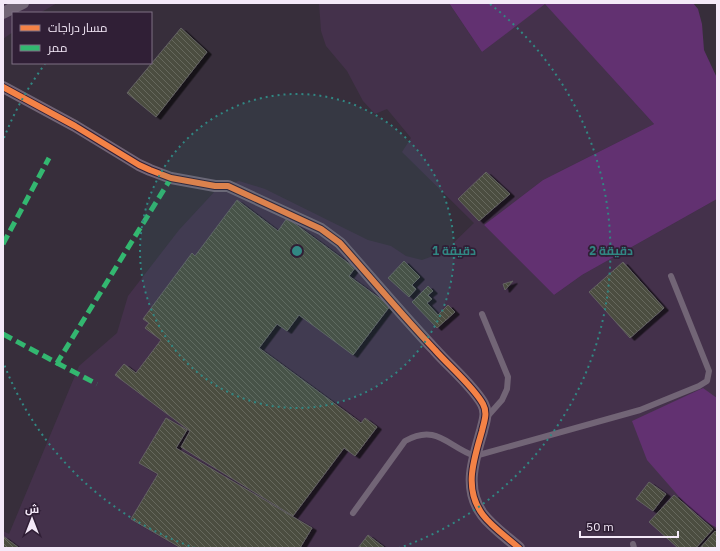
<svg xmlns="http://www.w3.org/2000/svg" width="720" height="551" viewBox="0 0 720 551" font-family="'IBM Plex Sans',Cairo,sans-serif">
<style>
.built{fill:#44314b}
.green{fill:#623171}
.building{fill:url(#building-back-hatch);stroke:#636262;filter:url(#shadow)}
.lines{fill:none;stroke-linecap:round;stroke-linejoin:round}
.lane{stroke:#726576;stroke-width:6}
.street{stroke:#726576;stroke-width:12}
.quiet{stroke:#33b770;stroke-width:5;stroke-dasharray:10 5;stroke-linecap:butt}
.cycleway-casing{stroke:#301f36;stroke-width:8}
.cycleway{stroke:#f48246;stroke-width:6}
.ring{fill:none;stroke:#318783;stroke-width:2;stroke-dasharray:2 4}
.centre{fill:#318783;stroke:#301f36;stroke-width:2}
.ring-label{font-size:12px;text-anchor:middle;font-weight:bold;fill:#318783;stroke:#301f36;stroke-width:3.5;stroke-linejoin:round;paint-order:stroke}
</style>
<defs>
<pattern id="building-back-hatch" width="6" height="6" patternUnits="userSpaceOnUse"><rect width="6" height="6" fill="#4c4d41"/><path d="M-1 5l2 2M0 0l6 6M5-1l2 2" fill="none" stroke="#66675d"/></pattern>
<filter id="shadow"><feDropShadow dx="4.5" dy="2.5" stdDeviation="0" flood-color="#0009"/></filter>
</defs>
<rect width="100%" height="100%" fill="#372e3b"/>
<g class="built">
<path d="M3,3H57L40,13H13V32L3,39Z"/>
<path d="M319,3H449L482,52L545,3L654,124L543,180L484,225L554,295L582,275L717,199V398L702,388L696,516L717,528V548H3V531L9,534L79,366L117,333L128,296L179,230L217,189L239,181L265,189L368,240L391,246L406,256L422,260L444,252L474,223L402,152L411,138L387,109L375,114L363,101L347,71L326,46L321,31Z"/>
</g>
<g class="green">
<path d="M449,3H693L698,9L702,24L704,50L717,78V199L582,275L554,295L484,225L543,180L654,124L545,4L482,52Z"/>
<path d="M703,388L717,398V528L696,516L647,460L632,421Z"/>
</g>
<g class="building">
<path d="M181,28L207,52L156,117L127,93Z"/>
<path d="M486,172L510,194L479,221L458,199Z"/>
<path d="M237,200L278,231L287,218L355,268L349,276L390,306L353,355L299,315L287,331L277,324L259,348L361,423L365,418L377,427L355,456L344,448L293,516L181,447L190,431L115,375L124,364L136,373L161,340L145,328L149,323L143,319L192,253L195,256Z"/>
<path d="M404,261L420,277L412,285L416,289L409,297L388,278Z"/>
<path d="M623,262L664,308L630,338L589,292Z"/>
<path d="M513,281L505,290L503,284Z"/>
<path d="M428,286L433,291L428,295L432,299L427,303L438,315L448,305L455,312L437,328L412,302Z"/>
<path d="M166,418L187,430L176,448L312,528L300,548H181L131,519L158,474L139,463Z"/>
<path d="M649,482L666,494L653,511L636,499Z"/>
<path d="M674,495L713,529L696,548H678L649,522Z"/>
<path d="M715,531L717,533V548H700Z"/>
<path d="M368,535L385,548H358Z"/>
<path d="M3,536L19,548H3Z"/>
</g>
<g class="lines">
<g class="lane">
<path d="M482,314L508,377L507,389L502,400L486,418"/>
<path d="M353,513L405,441C437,423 448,447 475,456L640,410L699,386L707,381L709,371L671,276"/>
<path d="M633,544L634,548"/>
</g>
<g class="street">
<path d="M3,13L23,3"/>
<path d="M3,87L75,126L139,165L150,170L171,178L215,186H228L321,229L340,243C372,279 402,315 435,350C449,366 473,386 483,404C488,413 484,422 482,431C474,459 463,489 483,515C492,527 508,538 519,548"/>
</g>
<g class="quiet">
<path d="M3,244L49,158"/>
<path d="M3,334L57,363L171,178"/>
<path d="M57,363L97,384"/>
</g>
<defs>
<path id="cycleway" d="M3,87L75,126L139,165L150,170L171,178L215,186H228L321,229L340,243C372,279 402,315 435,350C449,366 473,386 483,404C488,413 484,422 482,431C474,459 463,489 483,515C492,527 508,538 519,548"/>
</defs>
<use href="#cycleway" class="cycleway-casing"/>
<use href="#cycleway" class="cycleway"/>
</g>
<circle cx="297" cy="251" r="157" fill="#318783" fill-opacity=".12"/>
<g class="ring">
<circle cx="297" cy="251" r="157"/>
<path d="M195 548A314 314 0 0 1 4 364M4 138A314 314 0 0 1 45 64M490 4A314 314 0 0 1 399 548"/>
</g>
<circle cx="297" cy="251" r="6" class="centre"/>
<g class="ring-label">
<text x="454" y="255">1 دقيقة</text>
<text x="611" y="255">2 دقيقة</text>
</g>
<rect width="720" height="551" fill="none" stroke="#f4e9f8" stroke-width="8"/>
<rect x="12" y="12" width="140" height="52" fill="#301f36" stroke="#7e7084"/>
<rect x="20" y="25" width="20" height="6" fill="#f48246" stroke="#7e7084"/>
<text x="48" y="32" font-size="12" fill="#f4e9f8">مسار دراجات</text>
<rect x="20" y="45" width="20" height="6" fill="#33b770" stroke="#7e7084"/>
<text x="48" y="52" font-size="12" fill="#f4e9f8">ممر</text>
<g transform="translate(32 519)" stroke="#301f36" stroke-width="3" paint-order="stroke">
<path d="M0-3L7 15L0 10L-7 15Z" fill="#f4e9f8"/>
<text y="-6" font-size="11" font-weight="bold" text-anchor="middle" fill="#f4e9f8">ش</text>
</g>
<path d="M580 531v6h98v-6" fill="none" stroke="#f4e9f8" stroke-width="2"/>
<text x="586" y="531" font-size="12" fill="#f4e9f8" stroke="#301f36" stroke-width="3" paint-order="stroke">50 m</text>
</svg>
